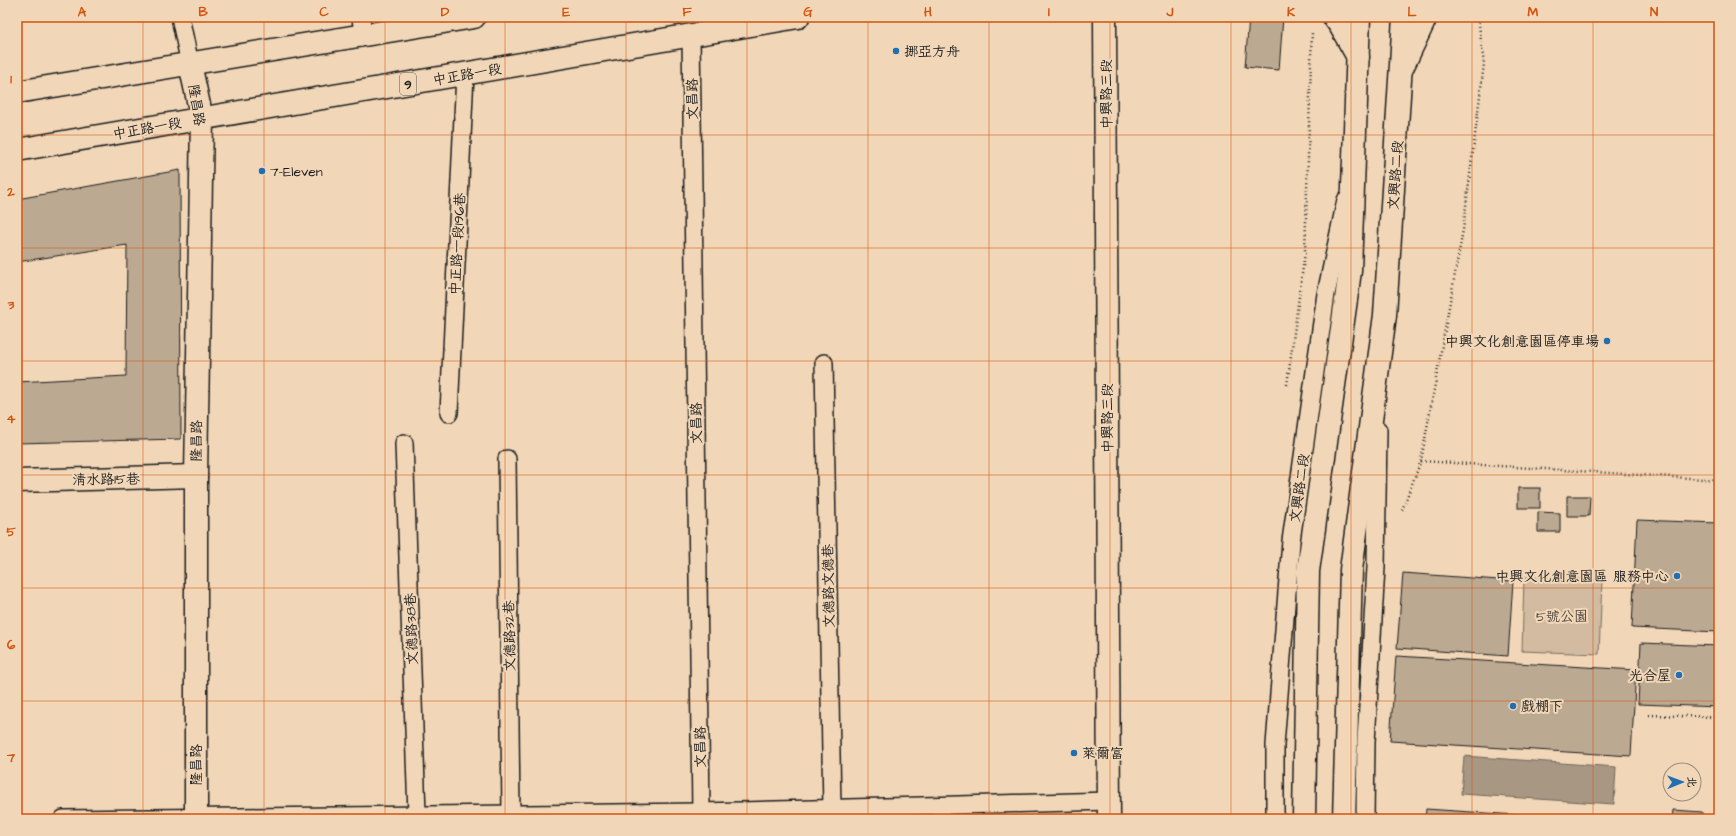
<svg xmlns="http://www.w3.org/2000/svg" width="1736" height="836" viewBox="0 0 1736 836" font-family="'Architects Daughter','LXGW WenKai TC',sans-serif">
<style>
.green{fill:#d2bba1;stroke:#776c5e}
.water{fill:#a89783;stroke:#70665a}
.building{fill:#bca992;stroke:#1c1c1c}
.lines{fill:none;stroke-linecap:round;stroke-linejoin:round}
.service-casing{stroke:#1c1c1c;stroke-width:20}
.minor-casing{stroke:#1c1c1c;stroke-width:25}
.tertiary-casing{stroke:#1c1c1c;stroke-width:25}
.primary-casing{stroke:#1c1c1c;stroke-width:25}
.path{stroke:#1c1c1c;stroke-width:2.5;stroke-dasharray:1 3;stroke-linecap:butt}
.service{stroke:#f1d7b8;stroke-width:17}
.minor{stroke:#f1d7b8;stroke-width:22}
.tertiary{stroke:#f1d7b8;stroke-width:22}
.primary{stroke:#f1d7b8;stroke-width:22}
.grid{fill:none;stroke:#d4530e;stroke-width:1;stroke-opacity:0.55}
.poi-dot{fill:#1f6fb2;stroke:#f1d7b8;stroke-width:1.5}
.labels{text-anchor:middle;stroke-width:4;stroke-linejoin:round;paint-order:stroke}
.shield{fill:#f1d7b8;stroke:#5c544b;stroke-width:1}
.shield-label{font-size:13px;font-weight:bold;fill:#1c1c1c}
.poi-label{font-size:14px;fill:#1c1c1c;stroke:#f1d7b8;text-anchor:start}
.street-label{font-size:14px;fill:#1c1c1c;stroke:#f1d7b8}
.park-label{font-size:14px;fill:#4a443d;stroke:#f1d7b8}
.neatline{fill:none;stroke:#d4530e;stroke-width:1.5}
.grid-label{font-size:13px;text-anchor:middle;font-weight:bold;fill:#d4530e}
</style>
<rect width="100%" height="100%" fill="#f1d7b8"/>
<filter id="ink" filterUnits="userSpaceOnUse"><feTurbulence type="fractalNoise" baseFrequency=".025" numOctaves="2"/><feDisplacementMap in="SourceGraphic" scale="8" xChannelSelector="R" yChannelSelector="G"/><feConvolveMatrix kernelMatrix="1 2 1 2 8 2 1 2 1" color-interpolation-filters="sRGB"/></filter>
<g filter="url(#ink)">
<path class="green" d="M1524,577L1602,580L1599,654L1522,651Z"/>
<path class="water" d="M1464,756L1616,767L1614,804L1461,794Z"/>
<g class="building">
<path d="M1249,17H1283L1279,70L1245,67Z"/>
<path d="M180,170L181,439L17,443V382L126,376L127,245L17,262V199Z"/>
<rect x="1518" y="488" width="22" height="20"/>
<path d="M1567,496H1590L1589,516H1567Z"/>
<path d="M1538,512L1560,513V532H1538Z"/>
<path d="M1637,520L1719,523V632L1632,628Z"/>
<path d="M1403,573L1513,581L1508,656L1397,648Z"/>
<path d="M1641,643L1719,646V707L1638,704Z"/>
<path d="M1396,656L1636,670L1631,756L1390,741Z"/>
<path d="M1426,809L1576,819H1425Z"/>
<path d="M1673,810L1702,812V819H1672Z"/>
</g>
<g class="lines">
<defs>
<g id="service">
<path d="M180,17L190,64"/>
<path d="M361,17L363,35"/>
<path d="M691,35L701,812"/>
<path d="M824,363L832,809"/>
<path d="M449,413L465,74"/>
<path d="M404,443L417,814"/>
<path d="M507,459L511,814"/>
<path d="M63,819L701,812L1109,801"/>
<path d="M1275,819V745L1291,541L1326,294L1346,200"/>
<path d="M1365,819L1366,742L1376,567L1378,430"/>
</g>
<g id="minor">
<path d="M190,64L202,119L196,476V818"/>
<path d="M17,481L196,476"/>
</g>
<g id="tertiary">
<path d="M1105,17L1109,819"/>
<path d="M1304,819L1308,571L1350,271L1359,17"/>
<path d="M1344,819L1351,570L1385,315L1404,17"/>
</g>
<g id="primary">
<path d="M1334,17L1341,27L1358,57"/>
<path d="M1402,68L1426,17"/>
<path d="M17,92L474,17"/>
<path d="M17,150L798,17"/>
</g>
</defs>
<use href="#service" class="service-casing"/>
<use href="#minor" class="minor-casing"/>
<use href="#tertiary" class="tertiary-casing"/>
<use href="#primary" class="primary-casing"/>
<g class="path">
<path d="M1287,385L1305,252L1312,31"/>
<path d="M1421,461L1719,480"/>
<path d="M1402,510L1421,461L1463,230L1484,64L1478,17"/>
<path d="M1649,715L1719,717"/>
</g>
<use href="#service" class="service"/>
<use href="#minor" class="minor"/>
<use href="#tertiary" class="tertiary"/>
<use href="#primary" class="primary"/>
</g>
</g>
<path class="grid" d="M143,17V819M264,17V819M385,17V819M505,17V819M626,17V819M747,17V819M868,17V819M989,17V819M1110,17V819M1231,17V819M1351,17V819M1472,17V819M1593,17V819M17,135H1719M17,248H1719M17,361H1719M17,475H1719M17,588H1719M17,701H1719"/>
<g class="poi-dot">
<circle cx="896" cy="51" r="4"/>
<circle cx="262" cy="171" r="4"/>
<circle cx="1607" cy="341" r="4"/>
<circle cx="1677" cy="576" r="4"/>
<circle cx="1679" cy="675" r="4"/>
<circle cx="1513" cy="706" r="4"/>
<circle cx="1074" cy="753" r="4"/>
</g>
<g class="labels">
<rect class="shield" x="400" y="73" width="16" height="22" rx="3"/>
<g class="shield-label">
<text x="408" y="89">9</text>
</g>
<g class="poi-label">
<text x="904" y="56">挪亞方舟</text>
<text x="270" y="176">7-Eleven</text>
<text x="1599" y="346" text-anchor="end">中興文化創意園區停車場</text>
<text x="1669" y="581" text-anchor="end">中興文化創意園區 服務中心</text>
<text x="1671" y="680" text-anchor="end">光合屋</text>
<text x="1521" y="711">戲棚下</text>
<text x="1082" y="758">萊爾富</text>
</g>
<g class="street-label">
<text transform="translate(467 74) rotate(-10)" y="5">中正路一段</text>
<text transform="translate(1106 94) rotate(-90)" y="5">中興路三段</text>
<text transform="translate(692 99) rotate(-91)" y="5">文昌路</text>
<text transform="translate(197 105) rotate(81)" y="5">隆昌路</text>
<text transform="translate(147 128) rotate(-10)" y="5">中正路一段</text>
<text transform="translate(1395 175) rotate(-86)" y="5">文興路二段</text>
<text transform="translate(457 244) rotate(-87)" y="5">中正路一段196巷</text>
<text transform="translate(1107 418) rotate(-90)" y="5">中興路三段</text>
<text transform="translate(696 423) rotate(-91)" y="5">文昌路</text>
<text transform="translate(196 441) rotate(-89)" y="5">隆昌路</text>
<text transform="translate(106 479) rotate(-1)" y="5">清水路15巷</text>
<text transform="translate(1299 488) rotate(-82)" y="5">文興路二段</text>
<text transform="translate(828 586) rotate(-91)" y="5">文德路文德巷</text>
<text transform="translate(411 629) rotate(-92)" y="5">文德路38巷</text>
<text transform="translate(509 636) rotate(-91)" y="5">文德路32巷</text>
<text transform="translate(700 747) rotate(-91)" y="5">文昌路</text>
<text transform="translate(196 765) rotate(-90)" y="5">隆昌路</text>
</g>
<g class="park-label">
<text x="1562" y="621">5號公園</text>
</g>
</g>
<rect width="1736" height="836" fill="none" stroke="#f1d7b8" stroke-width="44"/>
<g transform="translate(1682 782) rotate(89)"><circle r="19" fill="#f1d7b8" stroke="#9c8c7a"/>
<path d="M0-3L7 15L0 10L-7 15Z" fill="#1f6fb2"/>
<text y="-6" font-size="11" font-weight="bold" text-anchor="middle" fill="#1c1c1c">北</text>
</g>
<rect x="22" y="22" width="1692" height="792" class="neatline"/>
<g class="grid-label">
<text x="82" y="16">A</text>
<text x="203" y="16">B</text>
<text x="324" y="16">C</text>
<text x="445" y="16">D</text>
<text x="566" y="16">E</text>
<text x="687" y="16">F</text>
<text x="808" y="16">G</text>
<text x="928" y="16">H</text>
<text x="1049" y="16">I</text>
<text x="1170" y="16">J</text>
<text x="1291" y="16">K</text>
<text x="1412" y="16">L</text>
<text x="1533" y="16">M</text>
<text x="1654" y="16">N</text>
<text x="11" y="83">1</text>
<text x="11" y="196">2</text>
<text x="11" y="309">3</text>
<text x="11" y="423">4</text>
<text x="11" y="536">5</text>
<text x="11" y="649">6</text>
<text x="11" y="762">7</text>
</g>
</svg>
